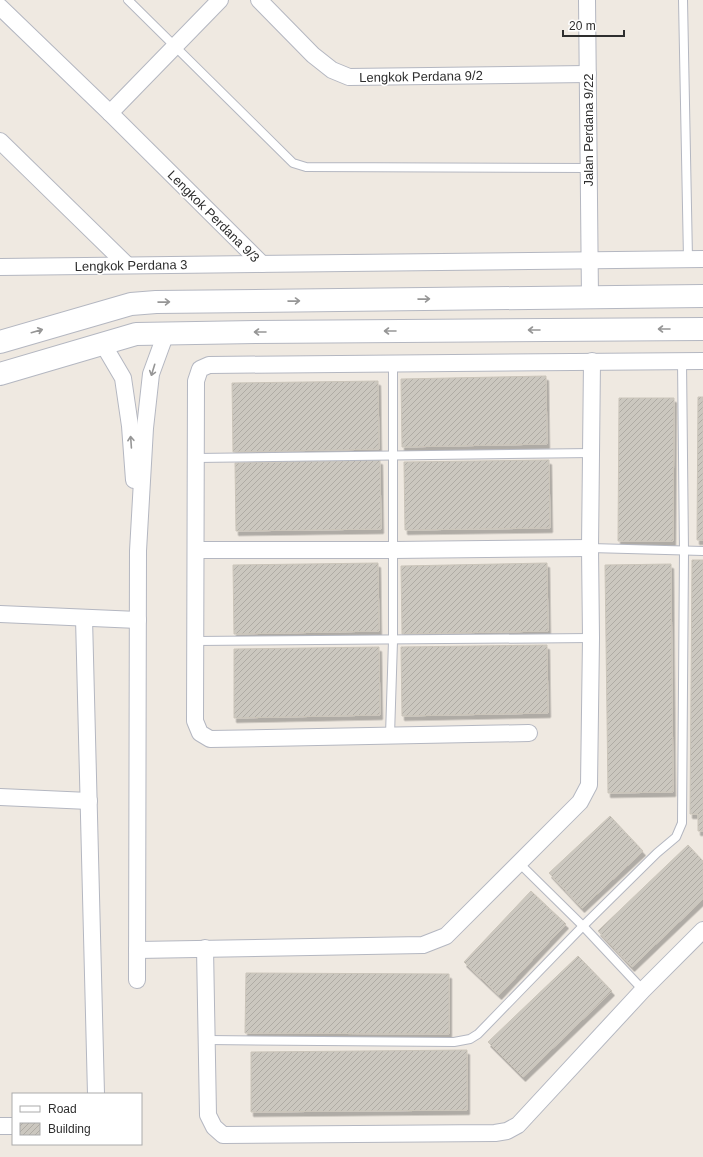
<svg xmlns="http://www.w3.org/2000/svg" width="703" height="1157" viewBox="0 0 703 1157" font-family="Arial,sans-serif">
<style>
.building{fill:url(#building-hatch);stroke:#cbc5ba;filter:url(#shadow)}
.lines{fill:none;stroke-linecap:round;stroke-linejoin:round}
.lane-casing{stroke:#b4b7c1;stroke-width:10}
.street-casing{stroke:#b4b7c1;stroke-width:18}
.secondary-casing{stroke:#b4b7c1;stroke-width:24}
.lane{stroke:#fff;stroke-width:8}
.street{stroke:#fff;stroke-width:16}
.secondary{stroke:#fff;stroke-width:22}
.oneway{stroke:#969696}
.labels{text-anchor:middle;stroke-width:3.5;stroke-linejoin:round;paint-order:stroke}
.street-label{font-size:13px;fill:#2e2e2e;stroke:#fff}
</style>
<defs>
<pattern id="building-hatch" width="6" height="6" patternUnits="userSpaceOnUse"><rect width="6" height="6" fill="#cbc7bf"/><path d="M-1 1l2-2M0 6l6-6M5 7l2-2" fill="none" stroke="#afaba4"/></pattern>
<filter id="shadow"><feDropShadow dx="2.5" dy="4.5" stdDeviation="0" flood-color="#0004"/></filter>
</defs>
<rect width="100%" height="100%" fill="#efe9e1"/>
<g class="building">
<path d="M546,376L547,444L402,447L401,379Z"/>
<path d="M378,381L379,449L233,452L232,383Z"/>
<path d="M698,397H703V540H697Z"/>
<path d="M619,398H674L673,541H618Z"/>
<path d="M380,460L381,529L236,531L235,463Z"/>
<path d="M549,460L550,528L405,530L404,462Z"/>
<path d="M692,560H703V831H698V814H690Z"/>
<path d="M378,563L379,631L234,634L233,565Z"/>
<path d="M547,563L548,631L402,634L401,566Z"/>
<path d="M671,564L673,792L608,793L605,565Z"/>
<path d="M547,645L548,713L402,716L401,647Z"/>
<path d="M379,647L380,715L234,718V649Z"/>
<path d="M610,816L643,851L582,908L549,873Z"/>
<path d="M688,845L703,861V899L632,967L598,931Z"/>
<path d="M531,891L566,924L499,995L464,962Z"/>
<path d="M578,956L612,991L523,1077L488,1042Z"/>
<path d="M246,973L449,974V1034L245,1033Z"/>
<path d="M467,1050V1110L251,1112V1052Z"/>
</g>
<g class="lines">
<defs>
<g id="lane">
<path d="M128,0L293,163L306,167L589,168"/>
<path d="M683,0L688,259"/>
<path d="M196,458L592,453"/>
<path d="M590,548L703,551"/>
<path d="M196,641L591,638"/>
<path d="M390,735L393,641V363"/>
<path d="M519,863L583,926L643,990"/>
<path d="M207,1040L454,1042L470,1039L478,1034L583,926L657,853L676,837L682,823L684,551L682,361"/>
</g>
<g id="street">
<path d="M259,0L313,55L332,70L349,77L588,74"/>
<path d="M587,0L590,298"/>
<path d="M0,7L110,113L262,264"/>
<path d="M110,113L220,0"/>
<path d="M0,141L127,265"/>
<path d="M0,267L703,259"/>
<path d="M103,344L123,378L130,426L134,480"/>
<path d="M196,550H393L590,548"/>
<path d="M0,614L138,620"/>
<path d="M84,618L96,1094"/>
<path d="M529,733L210,739L200,733L195,721L196,381L200,369L209,365L703,361"/>
<path d="M0,797L89,801"/>
<path d="M205,948L208,1115L214,1127L223,1135L495,1133L507,1131L518,1125L643,990L703,930"/>
<path d="M137,950L423,945L446,936L580,802L589,785L591,638L590,548L592,361"/>
<path d="M137,980L138,551L145,428L151,374L166,333"/>
<path d="M0,1126H13"/>
</g>
<g id="secondary">
<path d="M0,342L131,304L156,302L703,296"/>
<path d="M0,374L136,334L256,332L703,329"/>
</g>
</defs>
<use href="#lane" class="lane-casing"/>
<use href="#street" class="street-casing"/>
<use href="#secondary" class="secondary-casing"/>
<use href="#lane" class="lane"/>
<use href="#street" class="street"/>
<use href="#secondary" class="secondary"/>
</g>
<defs><path id="oneway-shaft" d="M-6 0H5M1.5-3L5.5 0L1.5 3" fill="none" stroke-width="1.6" stroke-linecap="round" stroke-linejoin="round"/></defs>
<g class="oneway">
<use href="#oneway-shaft" transform="translate(424 299) rotate(-1)"/>
<use href="#oneway-shaft" transform="translate(294 301) rotate(-1)"/>
<use href="#oneway-shaft" transform="translate(164 302) rotate(-1)"/>
<use href="#oneway-shaft" transform="translate(664 329) rotate(180)"/>
<use href="#oneway-shaft" transform="translate(534 330) rotate(180)"/>
<use href="#oneway-shaft" transform="translate(37 331) rotate(-16)"/>
<use href="#oneway-shaft" transform="translate(390 331) rotate(180)"/>
<use href="#oneway-shaft" transform="translate(260 332) rotate(180)"/>
<use href="#oneway-shaft" transform="translate(153 370) rotate(107)"/>
<use href="#oneway-shaft" transform="translate(131 442) rotate(-94)"/>
</g>
<g class="labels">
<g class="street-label">
<text transform="translate(421 76) rotate(-1)" y="5">Lengkok Perdana 9/2</text>
<text transform="translate(588 130) rotate(-90)" y="5">Jalan Perdana 9/22</text>
<text transform="translate(214 216) rotate(45)" y="5">Lengkok Perdana 9/3</text>
<text transform="translate(131 265) rotate(-1)" y="5">Lengkok Perdana 3</text>
</g>
</g>
<rect x="12" y="1093" width="130" height="52" fill="#ffffff" stroke="#ababab"/>
<rect x="20" y="1106" width="20" height="6" fill="#ffffff" stroke="#ababab"/>
<text x="48" y="1113" font-size="12" fill="#2e2e2e">Road</text>
<rect x="20" y="1123" width="20" height="12" fill="url(#building-hatch)" stroke="#ababab"/>
<text x="48" y="1133" font-size="12" fill="#2e2e2e">Building</text>
<path d="M563 30v6h61v-6" fill="none" stroke="#2e2e2e" stroke-width="2"/>
<text x="569" y="30" font-size="12" fill="#2e2e2e" stroke="#ffffff" stroke-width="3" paint-order="stroke">20 m</text>
</svg>
